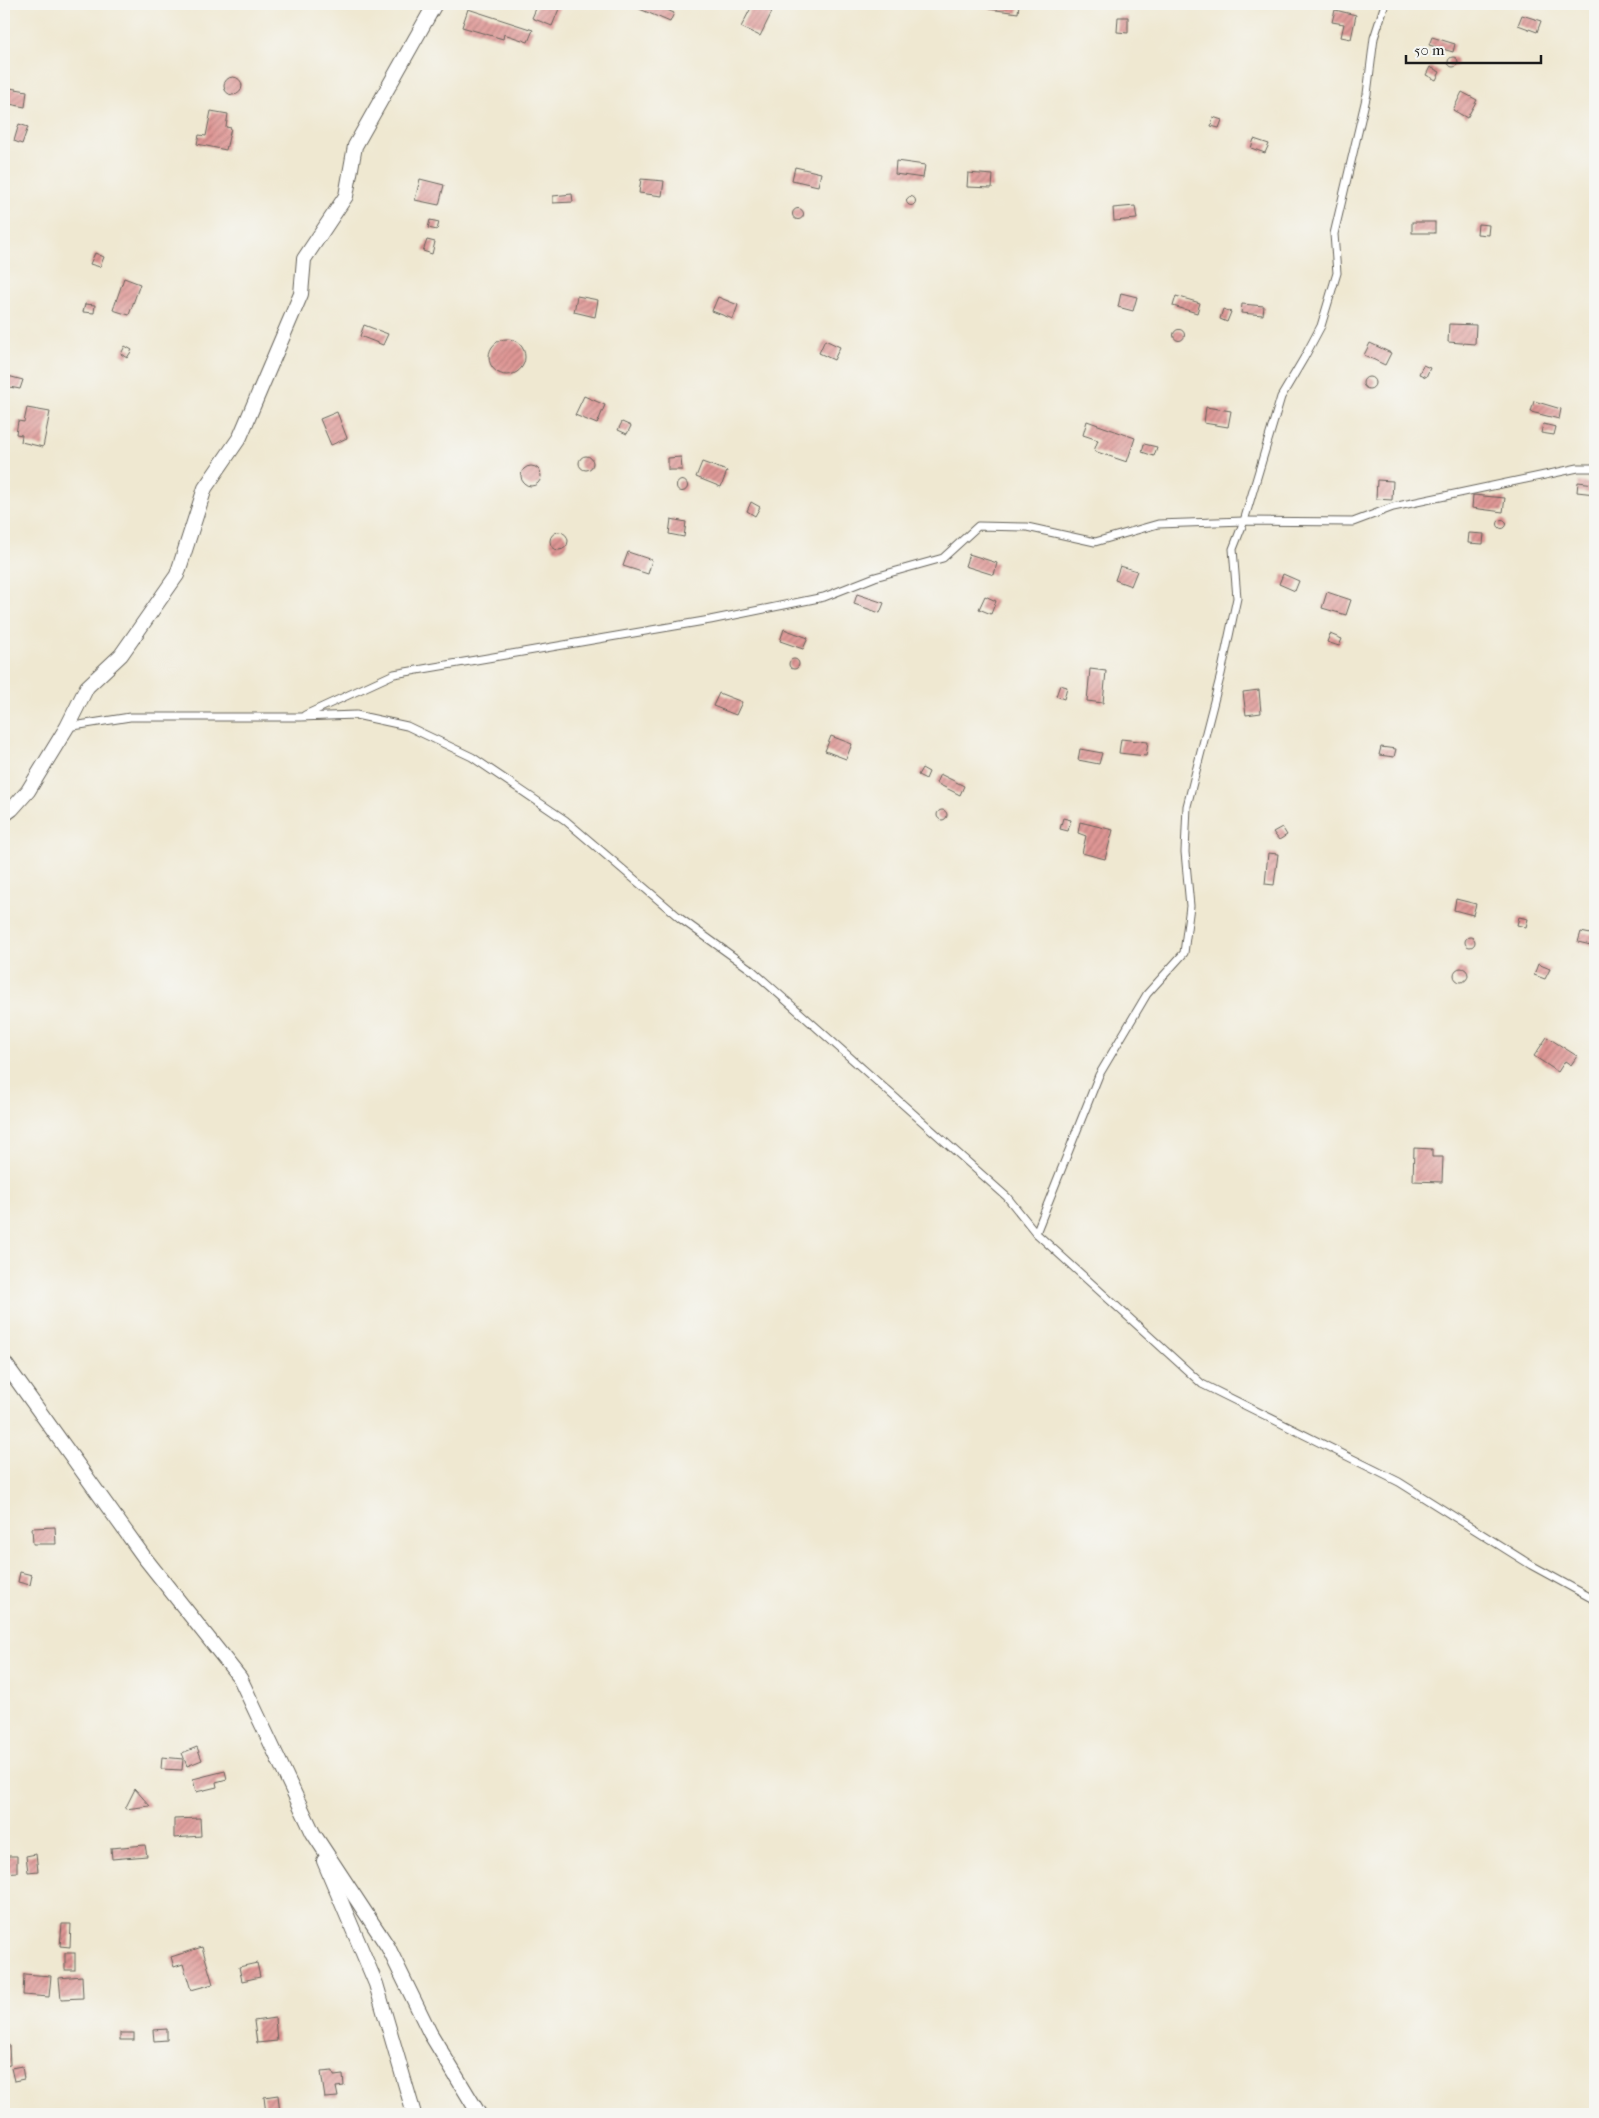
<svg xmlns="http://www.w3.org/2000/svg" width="1599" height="2118" viewBox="0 0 1599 2118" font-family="'IM FELL French Canon',serif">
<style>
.building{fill:url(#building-hatch)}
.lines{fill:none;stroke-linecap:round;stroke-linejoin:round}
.service-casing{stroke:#66635b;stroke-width:9}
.minor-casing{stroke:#66635b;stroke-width:16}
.service{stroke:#fff;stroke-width:7}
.minor{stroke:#fff;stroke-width:14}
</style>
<defs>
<pattern id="building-hatch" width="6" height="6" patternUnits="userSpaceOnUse" patternTransform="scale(1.25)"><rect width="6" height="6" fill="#df9795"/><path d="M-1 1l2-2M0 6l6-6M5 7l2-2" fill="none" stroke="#b47a79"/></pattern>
</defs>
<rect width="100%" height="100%" fill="#f6f6f2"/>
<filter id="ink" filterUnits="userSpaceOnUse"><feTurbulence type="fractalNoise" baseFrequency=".02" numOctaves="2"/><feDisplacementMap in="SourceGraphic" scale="10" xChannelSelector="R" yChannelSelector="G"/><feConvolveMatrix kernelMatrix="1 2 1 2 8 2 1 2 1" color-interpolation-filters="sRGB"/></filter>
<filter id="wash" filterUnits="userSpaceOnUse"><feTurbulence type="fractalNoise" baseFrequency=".0096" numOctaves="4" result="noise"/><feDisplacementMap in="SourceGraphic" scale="20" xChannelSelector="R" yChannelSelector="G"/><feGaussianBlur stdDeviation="1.12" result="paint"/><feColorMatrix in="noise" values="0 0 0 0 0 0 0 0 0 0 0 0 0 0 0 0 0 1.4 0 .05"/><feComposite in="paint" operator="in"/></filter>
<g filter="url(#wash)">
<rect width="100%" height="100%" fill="#efe8d1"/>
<g id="blocks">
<g class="building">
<path d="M538,4H561L552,26L532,18Z"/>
<path d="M637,4H653L674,13L670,22L635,7Z"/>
<path d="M753,4L772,12L760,36L741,27Z"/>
<path d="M990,4H1019L1018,13L989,9Z"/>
<path d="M468,9L533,30L528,42L504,34L503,39L462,27Z"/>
<path d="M1335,10L1356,15L1351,39L1341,37L1344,24L1332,22Z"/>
<path d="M1522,15L1541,21L1537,32L1518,25Z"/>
<path d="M1118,17H1128V33L1117,32Z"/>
<path d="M1432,37L1455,44L1453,52L1429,45Z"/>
<circle cx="1453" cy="62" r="5"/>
<path d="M1430,67L1440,72L1436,80L1426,75Z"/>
<circle cx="233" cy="86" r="9"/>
<path d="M4,87L27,91L25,107L4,103Z"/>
<path d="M1462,92L1477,100L1467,118L1453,110Z"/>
<path d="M211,111L228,114L226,127L231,128L226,150L197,144L199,135L206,136Z"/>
<path d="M1213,117L1222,120L1219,128L1211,126Z"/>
<path d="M19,124L28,127L22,144L14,141Z"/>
<path d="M1254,139L1269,144L1265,153L1251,148Z"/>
<path d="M896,161L925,165L923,178L895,174Z"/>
<path d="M795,167L821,173L818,186L792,180Z"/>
<path d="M968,173L993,175L992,188L967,187Z"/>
<path d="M420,179L444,185L439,205L415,200Z"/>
<path d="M641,179L664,181L662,196L639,193Z"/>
<path d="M572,194L573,202L553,203V196Z"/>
<circle cx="911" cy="201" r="4.5"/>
<path d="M1135,206L1137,219L1114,221L1113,208Z"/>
<circle cx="798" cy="214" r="5.5"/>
<path d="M430,220L439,222L437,230L428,228Z"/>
<rect x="1412" y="222" width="23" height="11"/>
<path d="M1478,224L1489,225L1488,235L1477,234Z"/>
<path d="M427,240L435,242L432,254L423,251Z"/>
<path d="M95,253L104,257L100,267L90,264Z"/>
<path d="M124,278L140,284L129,315L113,310Z"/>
<path d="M1121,293L1137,297L1133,311L1118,307Z"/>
<path d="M577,296L598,300L595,317L574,312Z"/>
<path d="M1176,296L1200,303L1197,313L1173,306Z"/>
<path d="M718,297L738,305L733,319L712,311Z"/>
<path d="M85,304L95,305L94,313L83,312Z"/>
<path d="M1242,304L1264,306L1263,315L1241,313Z"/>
<path d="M1223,309L1231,312L1227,322L1220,319Z"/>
<path d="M1449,324L1476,325L1475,344L1448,342Z"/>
<path d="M364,325L388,334L383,345L360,336Z"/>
<circle cx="1179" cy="335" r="5.5"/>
<circle cx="507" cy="357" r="18"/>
<path d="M825,340L840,347L834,360L819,353Z"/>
<path d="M1370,343L1391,353L1385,365L1364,355Z"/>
<path d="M125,346L132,350L127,358L121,354Z"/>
<path d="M1423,365L1430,368L1426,377L1419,374Z"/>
<path d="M4,375L23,380L20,389L4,386Z"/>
<circle cx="1369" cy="383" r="6"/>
<path d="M584,396L605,405L597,424L575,415Z"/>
<path d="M1534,401L1561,409L1559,419L1531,412Z"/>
<path d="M1206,407L1231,411L1228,427L1204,423Z"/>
<path d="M27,408L50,412L43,447L21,442L22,435L16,434L18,421L24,422Z"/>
<path d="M337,412L347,438L331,445L320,419Z"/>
<path d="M1087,421L1135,438L1127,462L1094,451L1098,440L1083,435Z"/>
<path d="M622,422L631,426L627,434L618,430Z"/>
<path d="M1543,424L1556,427L1554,435L1541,433Z"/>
<path d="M1144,444L1157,447L1154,456L1142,452Z"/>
<circle cx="586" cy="463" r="7"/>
<path d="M681,457L682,470H668V458Z"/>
<path d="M702,462L727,471L721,487L696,477Z"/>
<circle cx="531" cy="476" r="10"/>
<path d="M1377,480L1393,481L1392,500L1376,499Z"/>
<circle cx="682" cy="486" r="5.5"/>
<path d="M1578,482L1595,484V494L1577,492Z"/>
<path d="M1473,495L1505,498L1503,512L1472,508Z"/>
<path d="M751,502L760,507L755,516L747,511Z"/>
<path d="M671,519L686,522L684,537L669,534Z"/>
<circle cx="1502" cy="524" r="4.5"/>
<circle cx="559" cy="541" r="9"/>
<path d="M1469,533L1484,534L1483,544L1468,543Z"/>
<path d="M628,552L652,560L648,574L623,566Z"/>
<path d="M969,554L997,563L994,575L965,566Z"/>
<path d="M1120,566L1137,571L1131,586L1115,580Z"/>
<path d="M1283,574L1299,581L1295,591L1279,584Z"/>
<path d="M1327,592L1351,600L1346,615L1322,608Z"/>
<path d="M857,594L884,603L880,613L854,604Z"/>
<path d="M985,596L996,601L991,614L979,609Z"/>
<path d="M784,629L808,638L803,649L780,641Z"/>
<path d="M1330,634L1342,639L1339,646L1327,642Z"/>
<circle cx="794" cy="664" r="5"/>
<path d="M1090,669L1106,671L1103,703L1087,701Z"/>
<path d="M1060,685L1067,687L1064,699L1056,696Z"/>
<path d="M1259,690L1261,713L1246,715L1243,692Z"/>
<path d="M719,693L742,702L736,715L713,706Z"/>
<path d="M831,736L852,744L846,759L825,751Z"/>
<path d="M1121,739L1148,742L1146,756L1119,753Z"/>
<path d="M1381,747L1396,749L1394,757L1379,755Z"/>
<path d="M1080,749L1102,753L1099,764L1078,760Z"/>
<path d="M922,768L929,772L926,779L918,775Z"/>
<path d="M940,774L964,786L960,795L936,783Z"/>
<circle cx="942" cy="815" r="5"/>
<path d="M1063,818L1071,820L1068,831L1060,829Z"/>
<path d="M1080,822L1113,830L1105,859L1082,853L1086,836L1078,833Z"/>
<path d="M1282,827L1287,835L1279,840L1273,832Z"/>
<path d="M1268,853L1278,854L1274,885L1265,884Z"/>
<path d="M1456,899L1476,904L1473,915L1454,910Z"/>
<path d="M1519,917L1528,919L1526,927L1517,925Z"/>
<path d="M1581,932L1595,935V946L1578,942Z"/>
<circle cx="1470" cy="942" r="5"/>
<path d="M1538,964L1550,969L1545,979L1534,975Z"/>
<circle cx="1461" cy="975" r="7"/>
<path d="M1547,1037L1577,1056L1571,1065L1565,1061L1558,1072L1534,1056Z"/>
<path d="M1414,1148L1432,1149V1157H1443L1442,1182L1413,1181Z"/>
<path d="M55,1527L56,1544H33L32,1528Z"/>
<path d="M20,1572L32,1575L30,1585L18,1582Z"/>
<path d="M197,1747L202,1760L187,1766L182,1753Z"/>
<path d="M162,1757L183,1759L182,1770L161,1769Z"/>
<path d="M225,1771L227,1779L216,1782L217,1787L196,1792L193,1779Z"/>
<path d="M135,1789L150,1806L125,1809Z"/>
<path d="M200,1818L201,1836L174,1838V1819Z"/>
<path d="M145,1845L147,1856L112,1859L111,1848Z"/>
<path d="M36,1854L38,1871L28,1872L26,1856Z"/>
<path d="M4,1856H17V1872L4,1873Z"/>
<path d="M62,1924H71L70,1947L60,1946Z"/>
<path d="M202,1947L213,1984L191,1990L183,1964L174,1967L171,1957Z"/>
<rect x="65" y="1953" width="10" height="17"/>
<path d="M257,1963L260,1977L242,1981L239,1967Z"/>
<path d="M24,1974L51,1976L49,1997L23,1995Z"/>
<path d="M82,1976L83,1998L61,1999L59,1978Z"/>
<path d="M275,2018L277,2041L257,2043L254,2021Z"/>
<path d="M167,2029V2040L154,2041L153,2030Z"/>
<rect x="120" y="2033" width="14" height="7"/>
<path d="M4,2045H9L10,2065L4,2066Z"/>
<path d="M22,2066L24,2079L14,2081L11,2068Z"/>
<path d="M333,2071L334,2076L343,2075L344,2086L336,2087L338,2097L325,2098L321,2072Z"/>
<path d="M278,2095L280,2114H266L264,2097Z"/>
</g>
</g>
</g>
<g filter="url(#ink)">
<use href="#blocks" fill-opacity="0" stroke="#66635b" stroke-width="1"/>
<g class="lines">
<defs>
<g id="service">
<path d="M305,715L394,674L710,620L824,597L875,577L943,558L978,526L1027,527L1095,542L1158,524L1244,521L1353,522L1393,507L1578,468H1595"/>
<path d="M67,727L130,717H300L356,715L407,726L472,757L565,820L681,919L753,971L1007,1197L1036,1233L1202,1384L1399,1482L1531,1565L1595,1600"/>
<path d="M1036,1233L1099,1075L1147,994L1184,953L1190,906L1185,852L1187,806L1221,674L1237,598L1233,549L1244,521L1281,397L1304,358L1321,326L1337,273L1334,234L1367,94L1374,38L1385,4"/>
</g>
<g id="minor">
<path d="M4,815L12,809L28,791L67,727L87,687L121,655L177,575L205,488L240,437L301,294L304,259L346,196L355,146L435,4"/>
<path d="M4,1362L144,1557L240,1678L313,1833L388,1947L430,2033L479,2114"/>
<path d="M324,1861L376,1984L414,2114"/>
</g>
</defs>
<use href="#service" class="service-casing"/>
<use href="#minor" class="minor-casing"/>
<use href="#service" class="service"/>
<use href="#minor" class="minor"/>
</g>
</g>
<rect width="1599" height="2118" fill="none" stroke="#f6f6f2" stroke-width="20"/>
<path d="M1406 55v8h135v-8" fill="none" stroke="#1c1c1c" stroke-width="2.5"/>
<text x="1414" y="55" font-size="15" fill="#1c1c1c" stroke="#f6f6f2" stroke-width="4" paint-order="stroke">50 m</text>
</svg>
